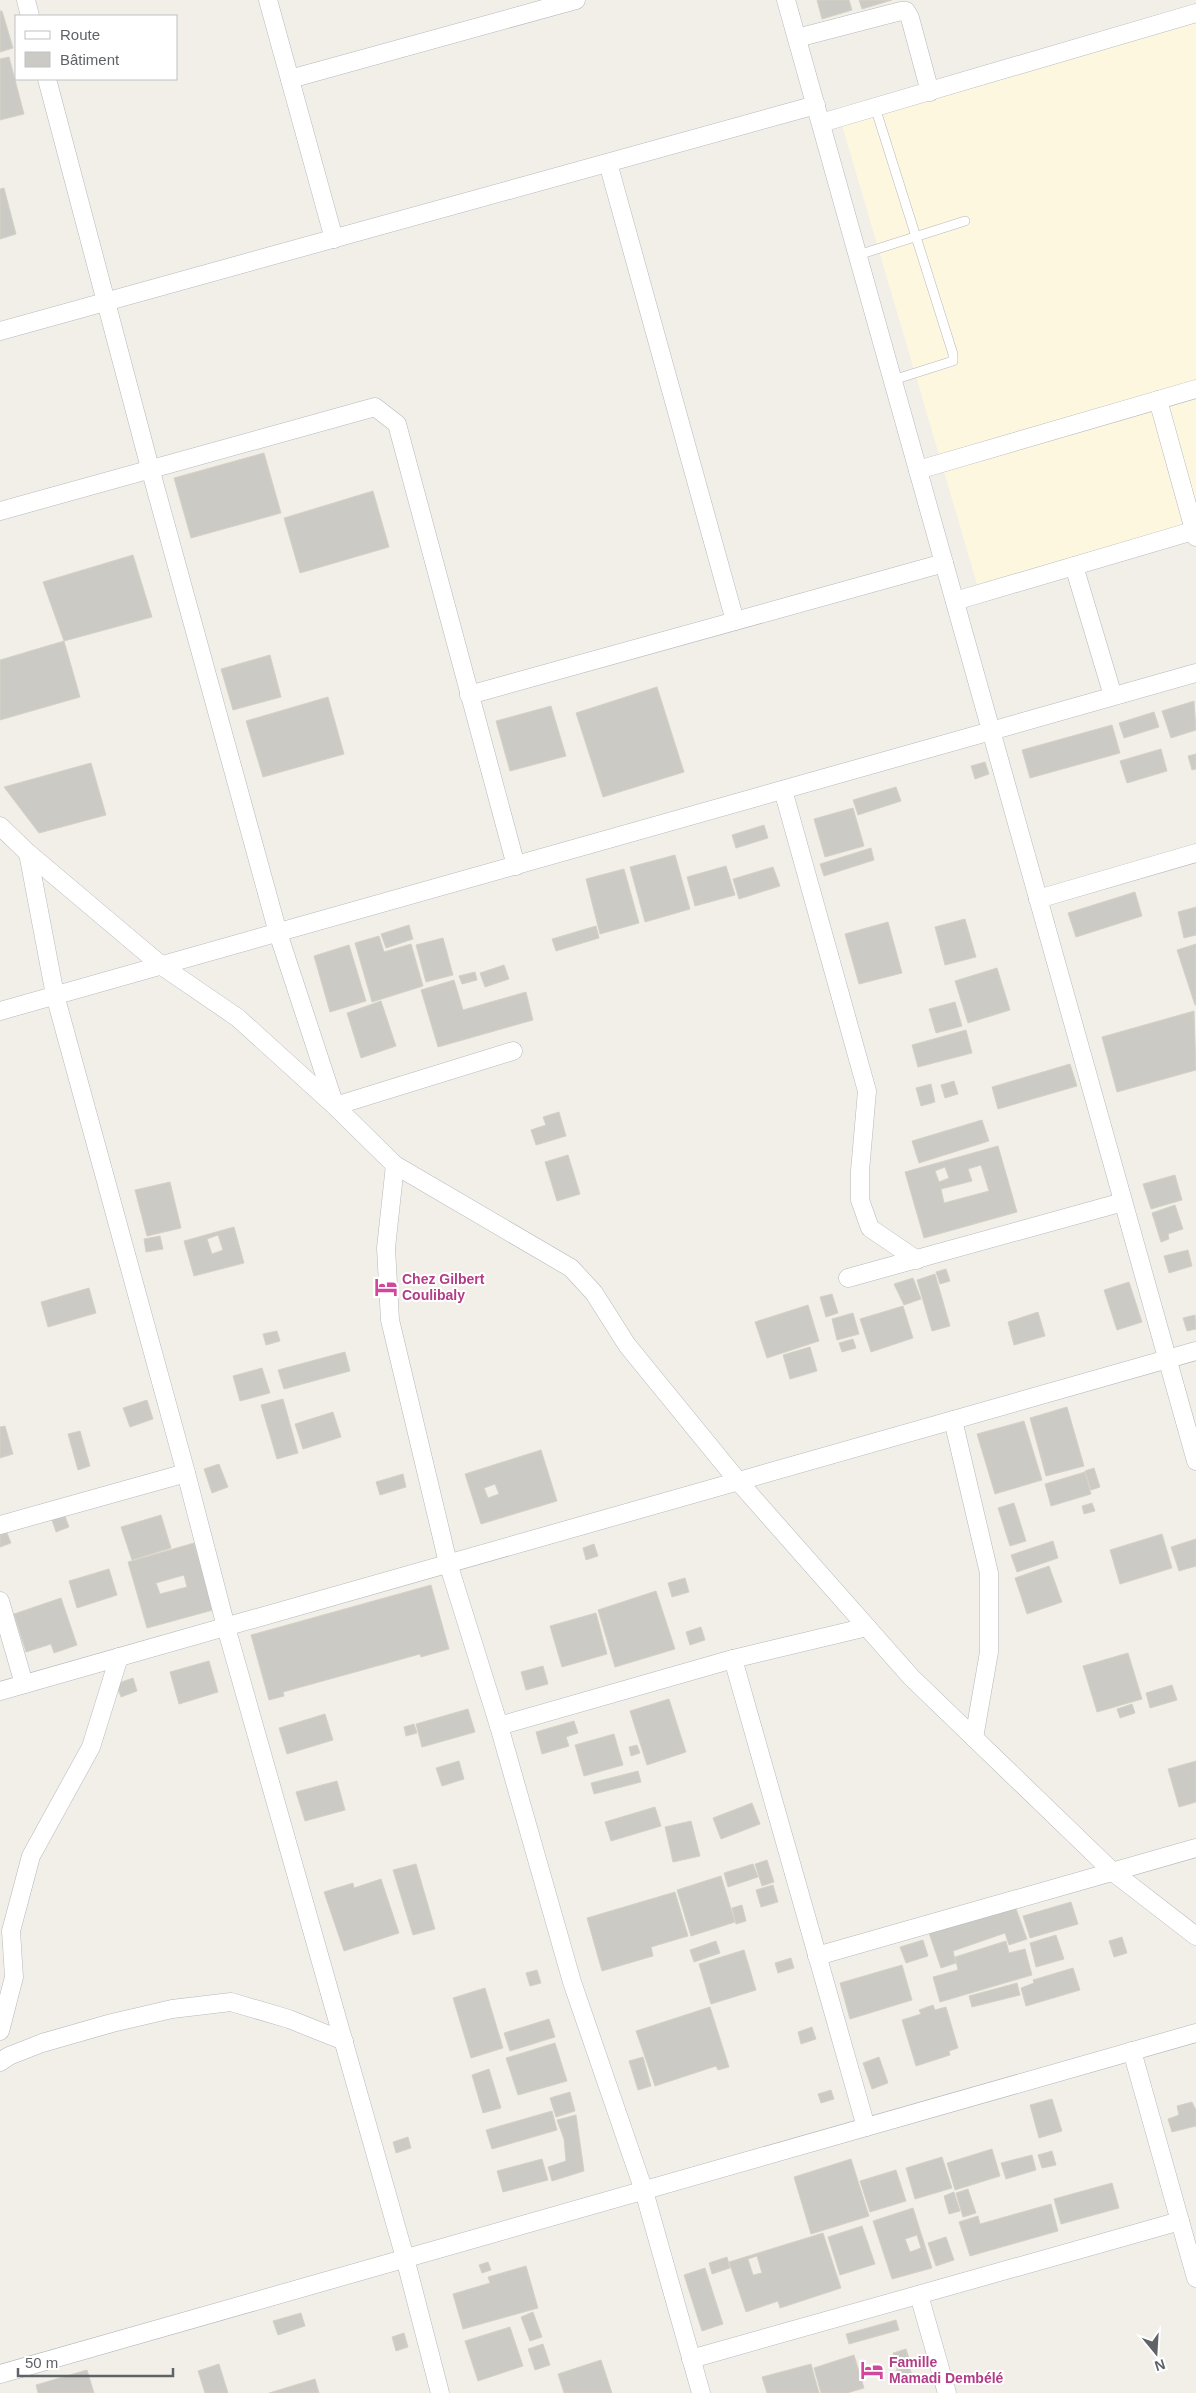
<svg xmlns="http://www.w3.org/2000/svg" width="1196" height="2393" viewBox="0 0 1196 2393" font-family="Helvetica,sans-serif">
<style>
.commercial{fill:#fef7e0}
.building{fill:#cccac5;stroke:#d6d1c6;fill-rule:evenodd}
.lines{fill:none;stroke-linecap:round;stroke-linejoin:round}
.lane-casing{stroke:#b5b8bc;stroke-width:10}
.street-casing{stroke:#b5b8bc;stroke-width:19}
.lane{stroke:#fff;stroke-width:9}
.street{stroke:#fff;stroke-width:18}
.labels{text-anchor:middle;stroke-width:4;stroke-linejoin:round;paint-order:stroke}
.hotel-label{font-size:14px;font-weight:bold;fill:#b23c85;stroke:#fff;text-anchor:start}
</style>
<rect width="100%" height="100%" fill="#f1efe8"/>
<path class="commercial" d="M1196,9V522L977,584L837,108Z"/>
<g class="building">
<path d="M817,0H849L852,10L822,19Z"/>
<path d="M859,0H892L862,9Z"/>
<path d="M0,11H2L13,48L0,52Z"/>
<path d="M9,57L24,114L0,120V59Z"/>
<path d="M4,188L16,234L0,239V189Z"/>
<path d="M264,453L281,513L191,538L174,478Z"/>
<path d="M373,491L389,547L300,573L284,518Z"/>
<path d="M133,555L152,617L64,641L43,582Z"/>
<path d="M64,641L80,697L0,720V660Z"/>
<path d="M270,655L281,697L233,710L221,669Z"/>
<path d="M657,687L684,772L603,797L576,713Z"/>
<path d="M328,697L344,754L263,777L246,721Z"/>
<path d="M1194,701L1196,730L1171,738L1162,711Z"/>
<path d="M551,706L566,756L510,771L496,721Z"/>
<path d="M1154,712L1159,727L1124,738L1119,723Z"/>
<path d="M1112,725L1120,753L1030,778L1022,750Z"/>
<path d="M1161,749L1167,771L1127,783L1120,761Z"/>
<path d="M1196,754V769L1192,770L1188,756Z"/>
<path d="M985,762L989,774L975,779L971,766Z"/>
<path d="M91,763L106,815L39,833L4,787Z"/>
<path d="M896,787L901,801L858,815L853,800Z"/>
<path d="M853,808L864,846L825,857L814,819Z"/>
<path d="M764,825L768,838L736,848L732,835Z"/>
<path d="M871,848L874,860L824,876L820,864Z"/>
<path d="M675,855L690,909L645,922L630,867Z"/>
<path d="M726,866L735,895L695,906L687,877Z"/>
<path d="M773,867L780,886L739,899L733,879Z"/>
<path d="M624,869L639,923L600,934L586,879Z"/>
<path d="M1135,892L1142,916L1076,937L1068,913Z"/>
<path d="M1196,907V935L1184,938L1178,912Z"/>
<path d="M965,919L976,957L945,965L935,927Z"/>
<path d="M888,922L902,973L859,984L845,934Z"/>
<path d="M409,925L413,939L386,948L381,934Z"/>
<path d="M596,926L599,938L556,951L552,939Z"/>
<path d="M379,936L384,952L411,944L423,986L372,1002L355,943Z"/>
<path d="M443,938L453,975L426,982L416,945Z"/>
<path d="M1196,944V1005H1195L1177,950Z"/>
<path d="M349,945L366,1001L330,1012L314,956Z"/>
<path d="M504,965L509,979L485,987L480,973Z"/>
<path d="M997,968L1010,1010L968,1023L955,981Z"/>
<path d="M475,972L477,980L462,984L459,976Z"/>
<path d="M454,980L463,1010L526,992L533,1020L438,1047L421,990Z"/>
<path d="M381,1001L396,1046L361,1058L347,1013Z"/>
<path d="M955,1002L962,1026L936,1033L929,1009Z"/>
<path d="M1194,1011L1196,1070L1117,1092L1102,1037Z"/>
<path d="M966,1030L972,1053L918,1067L912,1045Z"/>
<path d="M1070,1064L1077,1086L998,1109L992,1087Z"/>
<path d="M954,1081L958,1094L945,1098L941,1085Z"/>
<path d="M931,1084L935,1102L921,1106L916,1088Z"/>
<path d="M559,1112L566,1136L536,1145L531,1130L546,1125L543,1117Z"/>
<path d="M982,1120L989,1141L919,1163L912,1141Z"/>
<path d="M998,1146L1017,1212L924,1238L905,1172ZM981,1165L989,1191L944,1203L941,1189L972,1181L968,1169ZM945,1167L949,1178L939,1182L935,1171Z"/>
<path d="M568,1155L580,1194L557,1201L545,1162Z"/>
<path d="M1175,1175L1182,1200L1151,1209L1143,1184Z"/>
<path d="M170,1182L181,1228L147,1236L135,1190Z"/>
<path d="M1175,1205L1183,1229L1168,1234L1169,1239L1161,1242L1152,1213Z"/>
<path d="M234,1227L244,1263L194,1276L184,1241ZM218,1235L223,1250L212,1254L207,1239Z"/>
<path d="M160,1236L163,1249L146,1252L144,1239Z"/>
<path d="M1188,1250L1192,1266L1169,1273L1164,1256Z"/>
<path d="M946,1269L950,1281L940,1284L936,1272Z"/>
<path d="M935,1274L950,1326L932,1331L917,1280Z"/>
<path d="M913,1278L921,1299L904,1305L894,1284Z"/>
<path d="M1129,1282L1142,1322L1117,1330L1104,1290Z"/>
<path d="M89,1288L96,1313L48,1327L41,1302Z"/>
<path d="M832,1294L838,1313L826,1317L820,1297Z"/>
<path d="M808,1305L819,1341L767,1358L755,1322Z"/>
<path d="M903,1306L913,1338L871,1352L860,1319Z"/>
<path d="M1038,1312L1045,1336L1014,1345L1008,1322Z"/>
<path d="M853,1313L859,1334L837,1340L832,1319Z"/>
<path d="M1195,1315L1196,1329L1187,1331L1183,1318Z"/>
<path d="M277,1331L280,1341L266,1345L263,1334Z"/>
<path d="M853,1339L856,1348L842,1352L839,1343Z"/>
<path d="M810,1347L817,1371L790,1379L783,1355Z"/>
<path d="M345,1352L350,1371L284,1389L278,1370Z"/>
<path d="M262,1368L270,1393L240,1401L233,1376Z"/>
<path d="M283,1399L298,1453L277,1459L261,1405Z"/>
<path d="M147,1400L153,1419L130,1427L123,1408Z"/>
<path d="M1067,1407L1084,1466L1046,1476L1030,1418Z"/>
<path d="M333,1412L341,1437L303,1449L295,1424Z"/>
<path d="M1024,1421L1042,1480L995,1494L977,1434Z"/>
<path d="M5,1426L13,1454L0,1458V1427Z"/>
<path d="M80,1431L90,1466L78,1470L68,1434Z"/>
<path d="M541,1450L557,1501L481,1524L465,1474ZM495,1484L499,1494L488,1498L484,1488Z"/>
<path d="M219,1464L228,1487L212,1493L204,1469Z"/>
<path d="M1094,1468L1100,1487L1091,1490L1085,1471Z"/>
<path d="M1085,1472L1091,1494L1051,1506L1045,1484Z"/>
<path d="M403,1474L406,1487L380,1495L376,1482Z"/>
<path d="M1014,1503L1026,1541L1010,1546L998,1508Z"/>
<path d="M1092,1503L1095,1511L1084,1514L1082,1506Z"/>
<path d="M161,1515L171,1548L132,1560L121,1527Z"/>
<path d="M65,1516L69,1527L56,1532L52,1520Z"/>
<path d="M7,1533L11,1543L0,1547V1535Z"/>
<path d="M1162,1534L1172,1568L1120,1584L1110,1550Z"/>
<path d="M1196,1539V1566L1179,1571L1171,1547Z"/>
<path d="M1053,1541L1058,1558L1017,1572L1011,1555Z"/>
<path d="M194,1543L213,1610L147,1628L128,1562ZM184,1575L187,1587L160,1594L156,1583Z"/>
<path d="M594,1544L598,1556L586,1560L583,1548Z"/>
<path d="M1049,1566L1062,1602L1027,1614L1015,1578Z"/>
<path d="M109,1569L117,1595L77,1608L69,1581Z"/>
<path d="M685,1578L689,1592L672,1597L668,1583Z"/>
<path d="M431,1585L449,1649L421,1657L420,1654L283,1692L284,1696L269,1700L251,1635Z"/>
<path d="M656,1591L675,1649L615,1667L598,1610Z"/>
<path d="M61,1598L77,1645L54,1653L51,1644L26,1652L14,1614Z"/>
<path d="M596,1613L607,1654L562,1667L550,1626Z"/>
<path d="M701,1627L705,1640L690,1645L686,1632Z"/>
<path d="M1128,1653L1142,1699L1097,1712L1083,1666Z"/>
<path d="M209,1661L218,1692L179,1704L170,1672Z"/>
<path d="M543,1666L548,1684L526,1690L521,1672Z"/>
<path d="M133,1678L137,1691L121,1697L116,1684Z"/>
<path d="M1172,1685L1177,1700L1150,1708L1146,1693Z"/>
<path d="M669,1699L686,1752L647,1765L630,1711Z"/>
<path d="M1132,1704L1135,1713L1120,1718L1117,1709Z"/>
<path d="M468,1709L475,1732L422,1747L416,1724Z"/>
<path d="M325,1714L333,1740L287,1754L279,1728Z"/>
<path d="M574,1721L578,1733L566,1737L569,1746L542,1754L536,1732Z"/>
<path d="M414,1724L417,1733L406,1736L404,1727Z"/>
<path d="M614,1734L623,1765L584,1776L575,1745Z"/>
<path d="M637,1745L640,1753L631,1756L629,1747Z"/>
<path d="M459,1761L464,1779L442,1786L436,1768Z"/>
<path d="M1196,1761V1802L1179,1807L1168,1769Z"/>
<path d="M638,1771L641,1782L594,1794L591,1783Z"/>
<path d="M337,1781L345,1810L305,1821L296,1792Z"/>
<path d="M752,1803L760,1824L721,1839L713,1818Z"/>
<path d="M655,1807L661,1826L611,1841L605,1822Z"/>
<path d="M691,1821L700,1856L673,1862L665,1827Z"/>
<path d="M767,1860L774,1882L762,1886L755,1864Z"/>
<path d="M416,1864L435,1929L413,1935L393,1870Z"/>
<path d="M753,1864L758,1877L728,1887L724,1873Z"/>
<path d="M721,1876L735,1922L691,1936L677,1890Z"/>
<path d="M381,1879L399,1933L344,1951L324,1892L353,1883L354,1888Z"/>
<path d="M773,1885L778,1902L761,1907L756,1890Z"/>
<path d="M675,1892L688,1936L651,1947L653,1956L602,1971L587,1918Z"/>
<path d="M1071,1902L1078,1924L1030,1938L1023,1916Z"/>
<path d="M742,1905L746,1921L736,1924L732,1908Z"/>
<path d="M1015,1906L1027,1939L1009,1945L1005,1933L953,1951L956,1963L941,1968L929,1933Z"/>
<path d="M1056,1935L1064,1959L1036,1967L1030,1943Z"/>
<path d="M1122,1937L1127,1953L1114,1957L1109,1941Z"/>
<path d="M923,1940L928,1956L906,1963L900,1947Z"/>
<path d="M716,1941L720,1953L694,1962L690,1950Z"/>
<path d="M1006,1941L1009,1953L1025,1949L1032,1975L940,2002L933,1977L958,1970L955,1957Z"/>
<path d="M744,1950L756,1990L711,2004L699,1964Z"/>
<path d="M791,1958L794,1968L778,1973L775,1963Z"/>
<path d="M902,1965L912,2000L850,2019L840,1983Z"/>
<path d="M1073,1968L1080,1990L1026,2006L1021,1988L1034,1983L1033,1980Z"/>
<path d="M537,1970L541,1983L530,1986L526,1973Z"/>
<path d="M1017,1983L1020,1995L972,2007L969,1996Z"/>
<path d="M485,1988L503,2048L471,2058L453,1998Z"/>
<path d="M933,2005L935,2010L946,2007L958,2048L949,2051L950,2055L916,2066L902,2020L921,2014L919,2010Z"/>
<path d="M710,2007L729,2067L718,2070L716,2066L655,2086L636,2031Z"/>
<path d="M549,2019L555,2037L510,2051L504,2033Z"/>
<path d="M812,2027L816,2039L801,2044L798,2032Z"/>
<path d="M555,2043L567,2081L518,2095L506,2058Z"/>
<path d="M643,2057L651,2086L638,2090L629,2061Z"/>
<path d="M879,2057L888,2083L872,2089L863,2063Z"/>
<path d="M489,2069L501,2108L483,2113L472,2075Z"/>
<path d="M831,2090L834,2099L821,2103L818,2094Z"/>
<path d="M570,2092L575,2111L556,2117L550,2098Z"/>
<path d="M1052,2099L1062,2131L1039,2138L1030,2105Z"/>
<path d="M1192,2102L1196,2110V2126L1172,2132L1168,2119L1179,2115L1177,2106Z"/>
<path d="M552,2111L557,2130L492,2149L486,2130Z"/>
<path d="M576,2115L584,2171L552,2181L548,2167L566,2161L564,2139L557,2120Z"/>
<path d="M408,2137L411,2148L396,2153L393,2142Z"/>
<path d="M992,2149L1000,2176L955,2190L947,2163Z"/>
<path d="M1052,2151L1056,2165L1042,2168L1038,2155Z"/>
<path d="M1032,2155L1036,2170L1006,2179L1001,2163Z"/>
<path d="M942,2157L952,2188L915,2199L906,2168Z"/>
<path d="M542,2159L548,2180L503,2192L497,2171Z"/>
<path d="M851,2159L869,2216L811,2234L794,2177Z"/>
<path d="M896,2170L906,2201L870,2212L860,2181Z"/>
<path d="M1112,2183L1119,2208L1061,2224L1054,2199Z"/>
<path d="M968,2189L976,2213L963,2217L956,2193Z"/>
<path d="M954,2192L960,2211L949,2214L944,2196Z"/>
<path d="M1051,2204L1058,2231L970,2256L959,2222L978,2216L980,2224Z"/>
<path d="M913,2208L932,2268L892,2279L873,2221ZM917,2235L921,2248L910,2252L905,2239Z"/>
<path d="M862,2226L875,2264L840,2275L828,2237Z"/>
<path d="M823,2233L841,2288L780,2308L778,2301L746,2312L729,2262ZM757,2256L762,2273L753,2275L748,2259Z"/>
<path d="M946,2237L954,2260L936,2266L928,2243Z"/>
<path d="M727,2257L730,2268L712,2274L709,2263Z"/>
<path d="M488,2262L491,2270L482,2273L479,2265Z"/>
<path d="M526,2266L538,2308L463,2329L453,2294L490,2283L488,2277Z"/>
<path d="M705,2268L723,2324L702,2331L684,2275Z"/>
<path d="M533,2312L542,2337L530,2341L521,2317Z"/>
<path d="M301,2313L305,2326L278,2335L273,2321Z"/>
<path d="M896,2320L899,2330L849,2344L846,2334Z"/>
<path d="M510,2327L523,2366L478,2381L465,2341Z"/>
<path d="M404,2333L408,2347L396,2351L392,2337Z"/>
<path d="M543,2344L550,2365L535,2370L528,2349Z"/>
<path d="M906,2349L911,2365L897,2369L893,2353Z"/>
<path d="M854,2355L864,2388L847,2393H821L814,2368Z"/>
<path d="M601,2360L612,2393H564L558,2374Z"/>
<path d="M219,2364L228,2393H205L198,2371Z"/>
<path d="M811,2364L819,2393H767L762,2377Z"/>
<path d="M909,2366L913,2378L900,2382L896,2370Z"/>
<path d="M87,2370L94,2393H38L36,2385Z"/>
<path d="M315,2379L319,2393H269Z"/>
</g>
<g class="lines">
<defs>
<g id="lane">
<path d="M875,107L953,354V361L893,380"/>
<path d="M858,255L965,221"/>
</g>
<g id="street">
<path d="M26,0L30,16"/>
<path d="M268,0L334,239"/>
<path d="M786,0L1196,1461"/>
<path d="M797,38L901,11H906L910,18L930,92"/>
<path d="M47,79L150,468L278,933L335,1106L513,1051"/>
<path d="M290,79L576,0"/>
<path d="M821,123L1196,13"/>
<path d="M608,163L735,621"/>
<path d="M0,331L816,105"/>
<path d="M1158,400L1196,537"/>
<path d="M918,470L1196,389"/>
<path d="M0,511L375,407L397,424L516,866"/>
<path d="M1074,566L1113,696"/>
<path d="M955,601L1196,530"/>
<path d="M469,695L944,563"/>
<path d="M783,790L867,1091L860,1171V1200L870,1228L917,1260"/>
<path d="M0,826L28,853L162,966L238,1018L335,1106L395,1165L571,1268L594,1293L627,1345L738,1481L911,1677L1113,1872L1196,1936"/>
<path d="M28,853L55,995L186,1473L226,1627L405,2258L440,2393"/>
<path d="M1038,899L1196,853"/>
<path d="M0,1011L1196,673"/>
<path d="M395,1165L386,1248L390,1320L448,1563L499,1726L572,1982L644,2191L701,2393"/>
<path d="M848,1278L1123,1202"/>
<path d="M953,1420L989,1573V1652L974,1738"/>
<path d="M0,1525L186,1473"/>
<path d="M0,1601L24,1684"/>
<path d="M733,1659L866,2127"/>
<path d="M0,1691L1196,1351"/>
<path d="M499,1726L733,1659L867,1627"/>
<path d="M817,1956L1196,1848"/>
<path d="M0,2031L14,1977L11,1931L31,1856L91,1747L119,1657"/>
<path d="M1132,2051L1196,2278"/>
<path d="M0,2062L9,2056L42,2043L112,2023L172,2009L231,2002L289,2019L344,2041"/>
<path d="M919,2295L947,2393"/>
<path d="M691,2359L1180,2221"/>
<path d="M0,2374L1196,2033"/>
</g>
</defs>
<use href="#lane" class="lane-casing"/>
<use href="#street" class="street-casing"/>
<use href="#lane" class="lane"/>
<use href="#street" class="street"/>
</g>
<defs>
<symbol id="hotel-bare" viewBox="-9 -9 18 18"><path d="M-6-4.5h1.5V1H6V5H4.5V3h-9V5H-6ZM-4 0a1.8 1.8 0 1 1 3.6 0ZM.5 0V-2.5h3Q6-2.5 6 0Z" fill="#d1479c" stroke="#fff" stroke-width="2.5" paint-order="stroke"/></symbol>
</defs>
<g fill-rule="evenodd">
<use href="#hotel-bare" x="370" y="1271" width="32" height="32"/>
<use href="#hotel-bare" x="856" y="2354" width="32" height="32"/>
</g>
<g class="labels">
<g class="hotel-label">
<text x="402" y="1284">Chez Gilbert<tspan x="402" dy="16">Coulibaly</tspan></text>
<text x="889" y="2367">Famille<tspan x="889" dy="16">Mamadi Dembélé</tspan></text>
</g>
</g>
<rect x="15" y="15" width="162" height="65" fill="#ffffff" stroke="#bfc1c3"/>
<rect x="25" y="31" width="25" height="8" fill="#ffffff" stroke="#bfc1c3"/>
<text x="60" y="40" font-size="15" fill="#5f6368">Route</text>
<rect x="25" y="52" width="25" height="15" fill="#cccac5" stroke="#bfc1c3"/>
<text x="60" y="65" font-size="15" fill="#5f6368">Bâtiment</text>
<g transform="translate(1156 2353) rotate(162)" stroke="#ffffff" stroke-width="4" paint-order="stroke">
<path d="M0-4L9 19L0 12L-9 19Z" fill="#5f6368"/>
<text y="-8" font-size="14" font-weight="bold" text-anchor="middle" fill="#5f6368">N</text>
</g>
<path d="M18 2368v8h155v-8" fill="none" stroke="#5f6368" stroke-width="2.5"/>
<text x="25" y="2368" font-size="15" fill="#5f6368" stroke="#ffffff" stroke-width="4" paint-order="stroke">50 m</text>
</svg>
